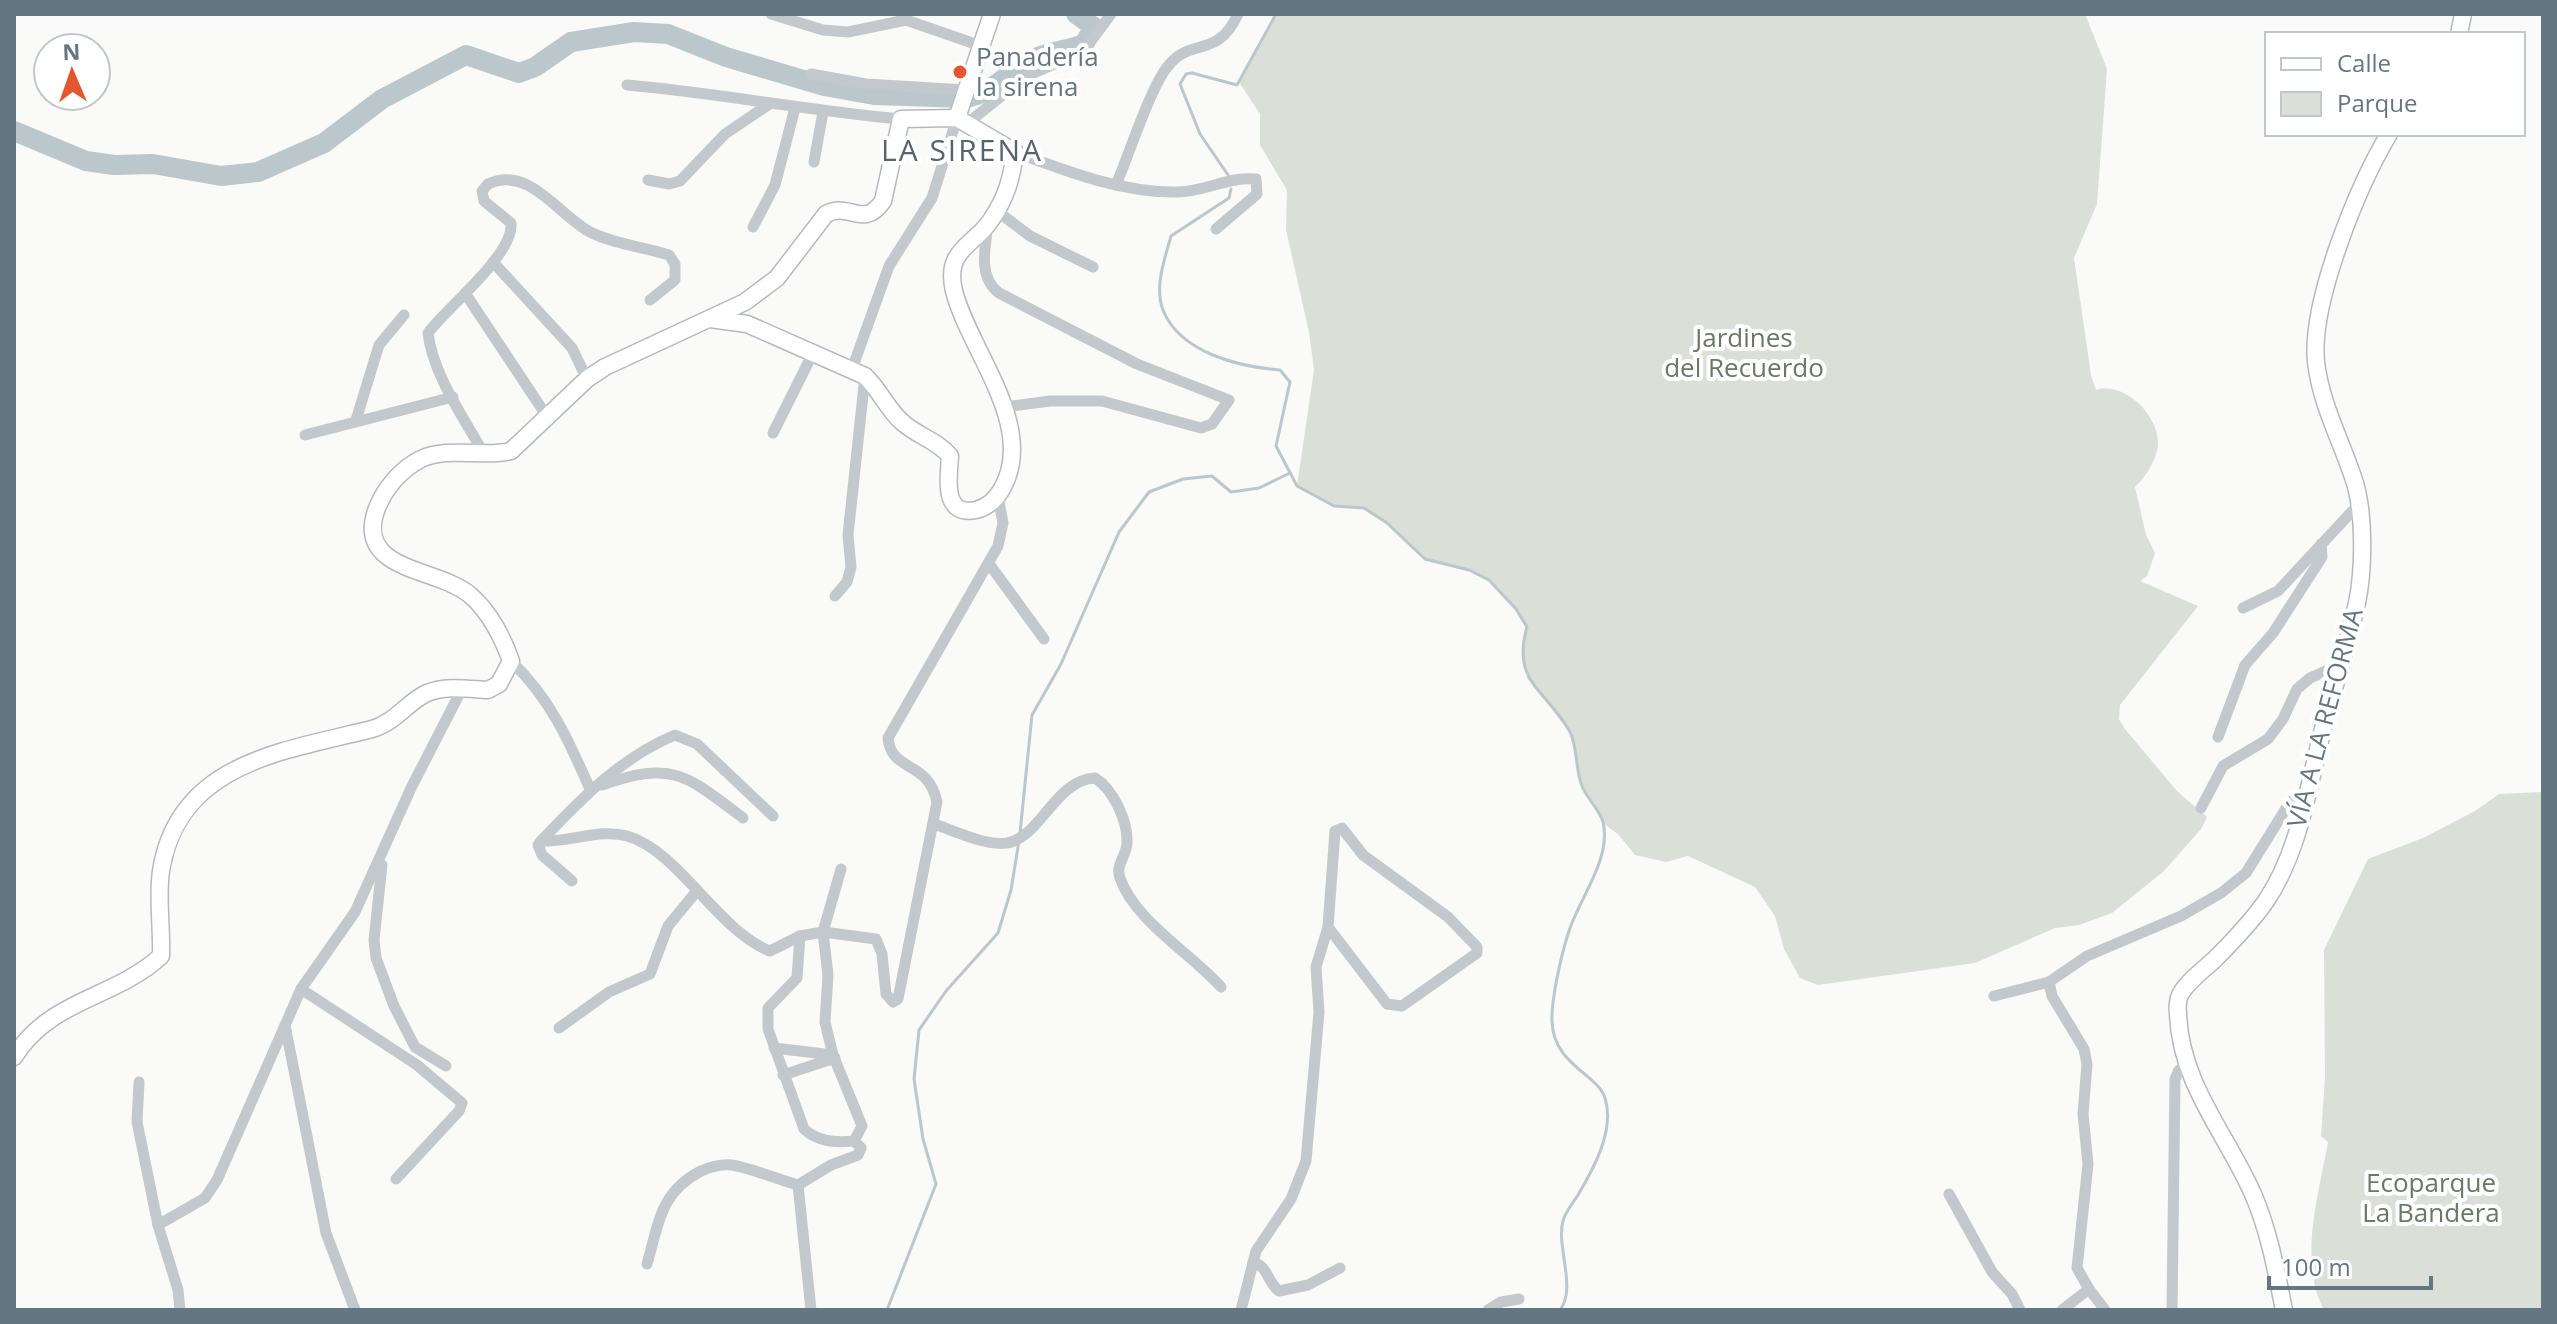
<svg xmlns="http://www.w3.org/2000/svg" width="2557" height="1324" viewBox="0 0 2557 1324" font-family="'Open Sans',sans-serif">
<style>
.green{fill:#dadfd7}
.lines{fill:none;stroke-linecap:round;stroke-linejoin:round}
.stream{stroke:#bbc7cb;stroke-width:3}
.river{stroke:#bbc7cb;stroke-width:20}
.secondary-casing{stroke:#b3babf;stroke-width:19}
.street{stroke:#c3c8cc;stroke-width:11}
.secondary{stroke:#fff;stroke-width:16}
.poi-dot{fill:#e4572e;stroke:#fff;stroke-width:3}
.labels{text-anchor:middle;stroke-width:8;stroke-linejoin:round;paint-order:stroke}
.poi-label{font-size:26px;fill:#657683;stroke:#fff;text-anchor:start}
.park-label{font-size:26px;fill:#687a64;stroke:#fff}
.street-label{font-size:26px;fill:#657683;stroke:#fff}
.quarter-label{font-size:30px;letter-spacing:2px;fill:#57646e;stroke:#fff}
</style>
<rect width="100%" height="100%" fill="#fafaf8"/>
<g class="green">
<path d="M1276,14H2085L2107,69L2097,204L2074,258L2091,375L2096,390C2124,381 2159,415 2158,444C2157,459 2146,477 2135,487L2146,535L2155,553L2147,576L2140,581L2198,606L2120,705L2119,719L2125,729L2177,791L2207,817L2201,829L2164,871L2112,913L2079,925L2055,928L1975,963L1818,985L1800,978L1784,949L1775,916L1755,887L1688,856L1666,862L1635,855L1618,834L1604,824L1582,786L1572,735L1527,678L1522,645L1527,627L1516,609L1489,580L1469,570L1425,559L1387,523L1364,508L1334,506L1297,486L1314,370L1309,332L1286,230L1287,190L1260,145V114L1239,82Z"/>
<path d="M2543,792V1310H2324C2298,1262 2319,1193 2328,1142L2321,1136L2325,1077L2324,950L2368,859L2423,838L2475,811L2499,794Z"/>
</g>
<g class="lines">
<g class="stream">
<path d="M1228,175L1200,134L1180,84L1186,74L1192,73L1237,85L1276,14"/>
<path d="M1231,189L1229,198L1171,236C1165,258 1154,287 1163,310C1180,353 1240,367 1280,370L1290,382L1276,446L1297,486L1334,506L1364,508L1387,523L1425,559L1469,570L1489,580L1516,609L1527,627C1511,683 1547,690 1570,732C1578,748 1575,769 1582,786C1587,799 1599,808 1603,822C1612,858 1579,899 1569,931C1562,952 1551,999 1552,1021C1553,1065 1598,1074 1605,1098C1615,1130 1594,1168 1578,1195C1573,1203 1565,1212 1563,1221C1556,1247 1577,1288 1560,1310"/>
<path d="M1020,833L1032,715L1061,664L1119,532L1149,492L1183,479L1212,476L1231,492L1259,488L1290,473"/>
<path d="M887,1310L936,1184L923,1139L914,1079L919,1030L946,991L998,933L1011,890L1019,841"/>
</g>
<path class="river" d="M14,131L86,161L114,165L153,164L221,176L258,172L324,143L382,99L466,55L519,73L535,67L571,42L634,32L668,34L726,57L824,86L874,95L964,98C994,94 1009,70 1035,58C1051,51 1068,50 1084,44L1094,27L1076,14"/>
<defs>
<g id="secondary">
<path d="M2459,34L2463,14"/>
<path d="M957,118L992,14"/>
<path d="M14,1057C50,999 114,999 161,956C162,928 157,898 161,871C178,762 285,751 372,729C395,723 407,702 427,693C445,685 469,689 488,690L499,684L511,661C503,638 489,611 470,595C437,567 353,572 377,508C385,488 401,469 421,459C449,446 481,458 511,451L587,379L605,367L745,302L777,278L826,214C849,201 863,230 883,201L901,119L957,118L1015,152C1012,178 1006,198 991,220C975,245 944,249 954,291C969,350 1036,425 1003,487C997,498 989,507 976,510C941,517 949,476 950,456C937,440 917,436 902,422C887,409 880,390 865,376L747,324L710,319"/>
<path d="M2284,1310C2276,1270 2269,1231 2253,1194C2226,1133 2180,1083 2178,1013C2177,1008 2178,999 2180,995C2187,981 2205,969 2216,958C2233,941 2252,921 2266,901C2299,852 2308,788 2322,733C2333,689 2347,647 2357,603C2364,569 2365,510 2353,477C2340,438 2321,404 2316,362C2310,302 2358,186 2389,134"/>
</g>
</defs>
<use href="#secondary" class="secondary-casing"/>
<g class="street">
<path d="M771,14L823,30L848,32L906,20L981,46"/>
<path d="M811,74L866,84L966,90"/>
<path d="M627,85C719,93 809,111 901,119"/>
<path d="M969,122L1025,77L1072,56L1088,45L1111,14"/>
<path d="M1015,152C1066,171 1122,193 1177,192C1204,192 1230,176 1256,179L1257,194L1216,229"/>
<path d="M814,162L823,112"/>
<path d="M648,180L669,184L680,181L725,134L768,105"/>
<path d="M1116,185C1128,157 1151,86 1168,66C1192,36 1217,60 1238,14"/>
<path d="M997,211L1030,236L1093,267"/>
<path d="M988,225C985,247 978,278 999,293L1137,364L1229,400L1212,424L1201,428L1102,401H1050L1004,407"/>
<path d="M753,227L775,185L795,108"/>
<path d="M493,262L572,348L587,379"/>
<path d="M465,293L548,418"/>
<path d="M852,369L889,266L932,198L957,118"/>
<path d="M356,420L379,345L404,315"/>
<path d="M773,433L812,355"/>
<path d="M305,435L453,397"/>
<path d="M484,454C464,418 433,375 428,333C447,307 514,255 511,223L484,201L482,191L488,184C529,165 558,215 590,232C614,244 643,247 669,255L675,264V280L650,300"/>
<path d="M990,565L1044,639"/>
<path d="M835,596L847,582L851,567L848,535L865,376"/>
<path d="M2243,608L2278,591L2358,505"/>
<path d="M511,661C550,698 569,741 590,789"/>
<path d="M2218,737L2245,665L2273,633L2322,557L2321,544"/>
<path d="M602,785C673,760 686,775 743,818"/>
<path d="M2201,808L2223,766L2268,739L2283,719L2297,689L2310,678L2339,665"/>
<path d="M773,816L697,744L675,735C620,758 581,799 541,841C569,843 599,828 627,836C678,850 718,931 770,951L800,936L823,932L876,939L882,954L886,994L893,1002L898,999L937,802C928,759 891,773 888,738L998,546L1003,523L998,496"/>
<path d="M934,824C955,831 985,846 1007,843C1041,837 1055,780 1095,778C1113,789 1128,821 1127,843C1127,855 1115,865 1120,878C1134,920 1193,955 1221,987"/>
<path d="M541,841L538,845L542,855L572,881"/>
<path d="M382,865L374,940L376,958L394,1006L415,1047L446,1066"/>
<path d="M800,936L797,978L768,1008V1029L804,1129C818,1142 836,1143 854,1141L862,1126L833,1055L825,1022L828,975L823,932L841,869"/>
<path d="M2049,982L2052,996L2084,1049L2087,1064L2083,1114L2088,1164L2077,1268L2089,1289L2062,1310"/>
<path d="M301,989L417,1065L462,1103L459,1111L396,1179"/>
<path d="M1994,996L2049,982L2087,956L2181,916L2221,893L2246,873L2290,802L2310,789"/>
<path d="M285,1025L326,1233L355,1310"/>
<path d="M559,1028L609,992L650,974L668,926L696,892"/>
<path d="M774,1048L833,1055"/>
<path d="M783,1075L835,1058"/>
<path d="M139,1082L137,1122L158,1225"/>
<path d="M798,1185L811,1310"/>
<path d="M1949,1194L1992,1272L2012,1294L2020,1310"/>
<path d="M1253,1262C1268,1266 1267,1282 1279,1291L1308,1285L1340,1268"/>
<path d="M647,1264C659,1223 660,1192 701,1171C710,1167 722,1164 732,1165C754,1169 777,1179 798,1185L831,1165L858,1155L861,1148L854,1141"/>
<path d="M2089,1289L2105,1310"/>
<path d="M180,1310L178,1290L158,1225L205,1198L217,1180L301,989L355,912L412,786L462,689"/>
<path d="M1241,1310L1256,1251L1291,1199L1306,1161L1319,1012L1316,967L1328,927L1335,831L1342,828L1363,855L1448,917L1477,947V953L1402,1006L1387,1004L1328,927"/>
<path d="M1488,1310L1501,1302L1519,1299"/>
<path d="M2172,1310L2175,1079L2179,1070L2186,1067"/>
</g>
<use href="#secondary" class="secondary"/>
</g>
<circle class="poi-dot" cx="960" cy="72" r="8"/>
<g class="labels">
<g class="poi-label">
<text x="976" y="66">Panadería<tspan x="976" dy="30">la sirena</tspan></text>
</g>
<g class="park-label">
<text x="1744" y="347">Jardines<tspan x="1744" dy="30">del Recuerdo</tspan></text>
<text x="2431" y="1192">Ecoparque<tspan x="2431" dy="30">La Bandera</tspan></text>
</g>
<g class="street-label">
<text transform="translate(2325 718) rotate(-75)" y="9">VÍA A LA REFORMA</text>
</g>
<g class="quarter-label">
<text x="962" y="161">LA SIRENA</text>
</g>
</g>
<rect width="2557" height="1324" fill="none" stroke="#657683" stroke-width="32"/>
<rect x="2265" y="32" width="260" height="104" fill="#ffffff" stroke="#c1c8cd" stroke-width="2"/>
<rect x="2281" y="58" width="40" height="12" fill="#ffffff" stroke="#c1c8cd" stroke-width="2"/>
<text x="2337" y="72" font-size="24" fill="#657683">Calle</text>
<rect x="2281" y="92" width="40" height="24" fill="#dadfd7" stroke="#c1c8cd" stroke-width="2"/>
<text x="2337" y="112" font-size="24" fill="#657683">Parque</text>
<g transform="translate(72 72) rotate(358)"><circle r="38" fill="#ffffff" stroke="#c1c8cd" stroke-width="2"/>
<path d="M0-6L14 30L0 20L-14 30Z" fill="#e4572e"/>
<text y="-12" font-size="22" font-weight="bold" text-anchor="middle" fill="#657683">N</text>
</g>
<path d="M2269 1276v12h162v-12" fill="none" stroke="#657683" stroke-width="4"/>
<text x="2281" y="1276" font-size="24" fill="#657683" stroke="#ffffff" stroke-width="6" paint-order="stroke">100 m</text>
</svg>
